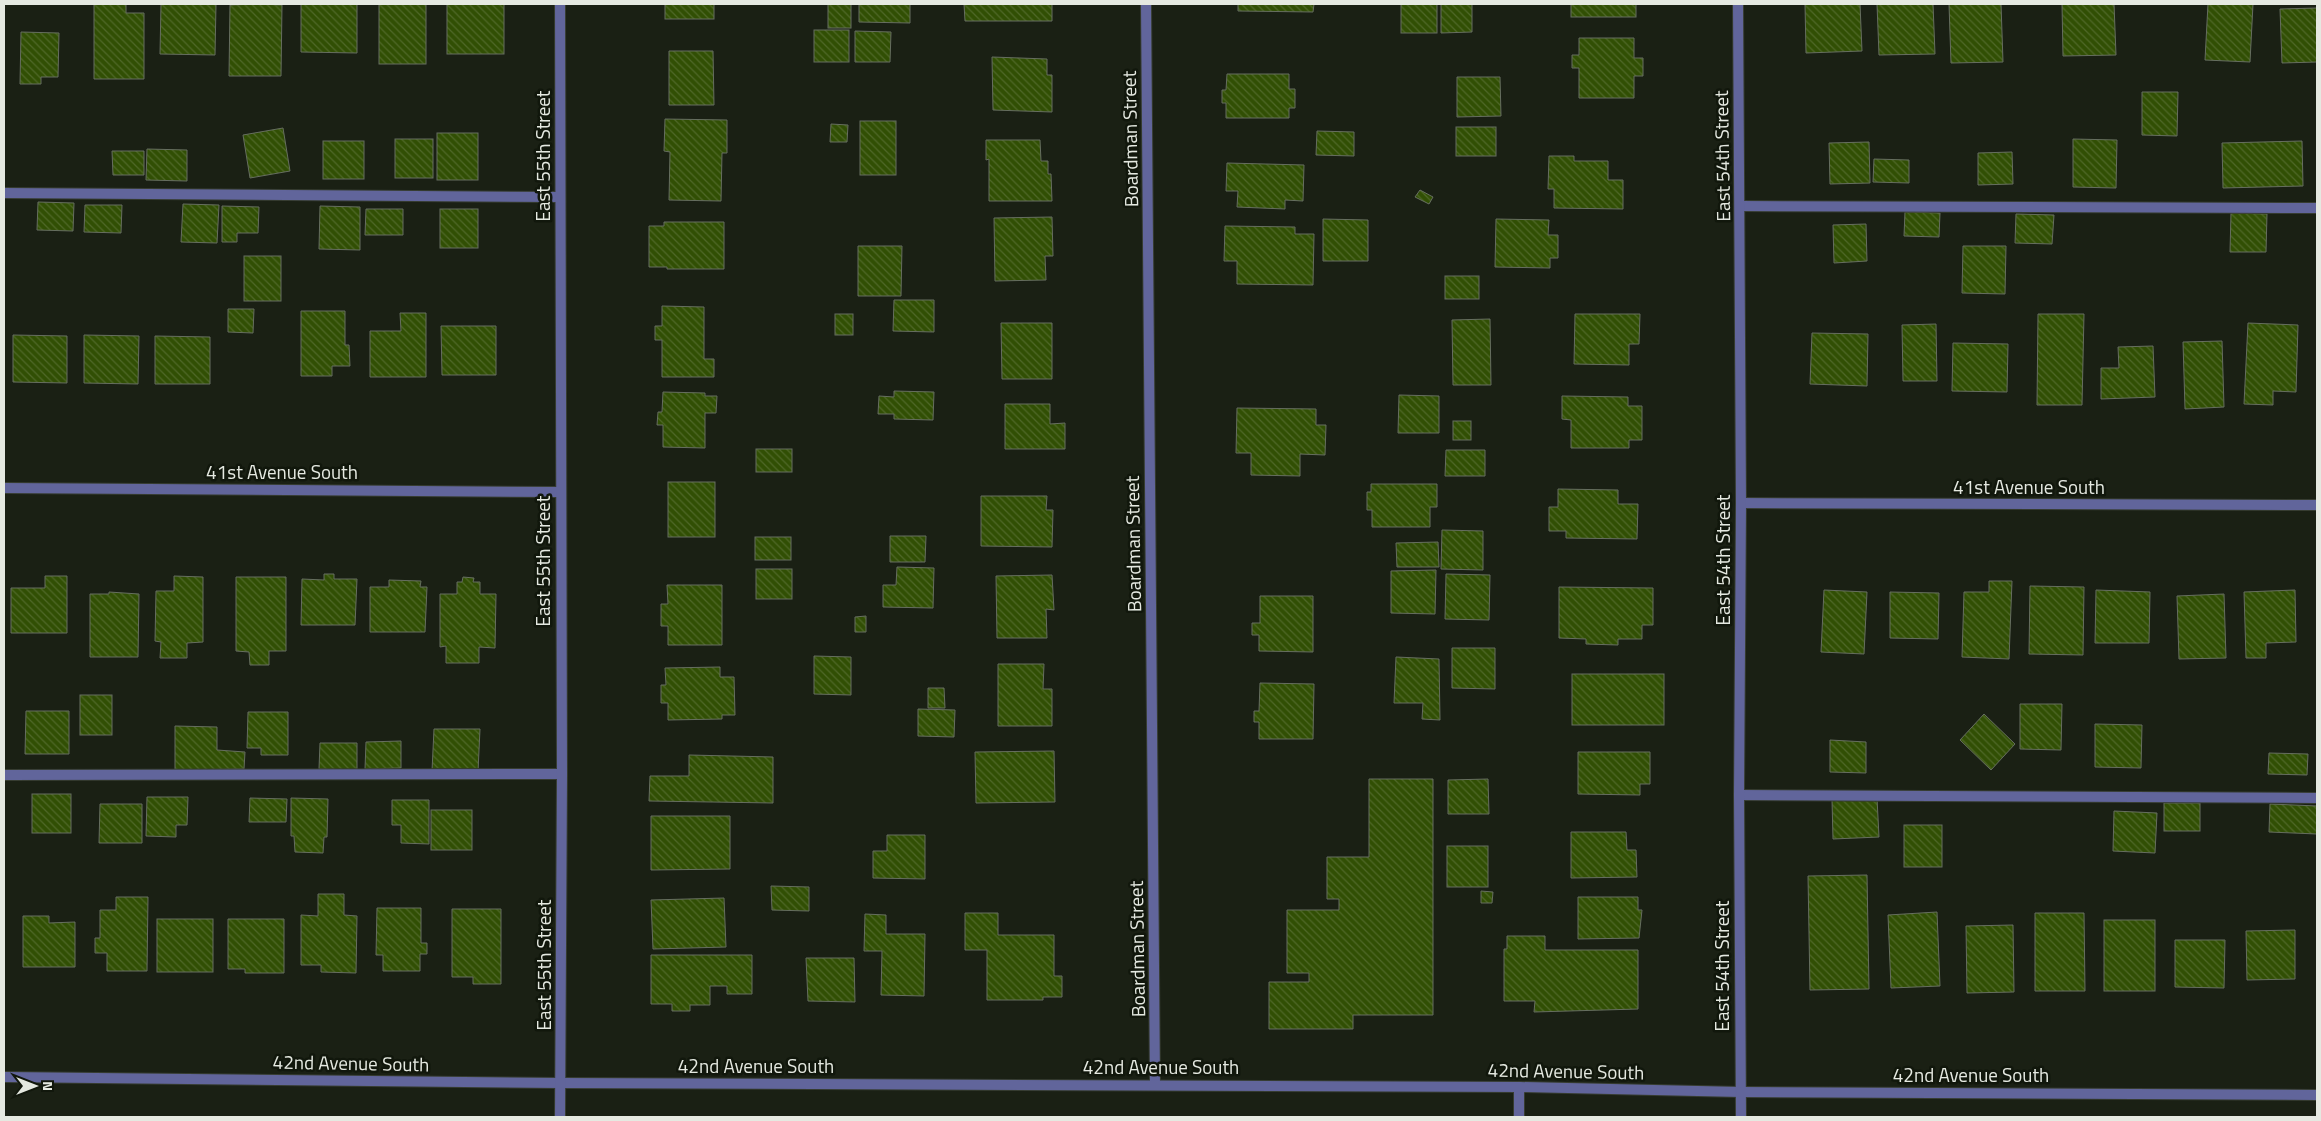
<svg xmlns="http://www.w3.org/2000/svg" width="2321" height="1121" viewBox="0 0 2321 1121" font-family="'Titillium Web',sans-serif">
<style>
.building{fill:url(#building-back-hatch);stroke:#666e60}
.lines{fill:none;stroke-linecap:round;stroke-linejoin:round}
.service-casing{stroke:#363c31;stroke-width:12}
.minor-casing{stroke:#363c31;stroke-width:12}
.tertiary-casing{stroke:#363c31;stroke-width:12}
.service{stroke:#61659b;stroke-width:10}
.minor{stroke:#61659b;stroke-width:10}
.tertiary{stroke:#61659b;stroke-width:10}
.labels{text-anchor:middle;stroke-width:5;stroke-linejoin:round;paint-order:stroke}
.street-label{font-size:19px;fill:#e5e9e1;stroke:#11170c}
</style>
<defs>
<pattern id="building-back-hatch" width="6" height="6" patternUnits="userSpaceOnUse" patternTransform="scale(1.25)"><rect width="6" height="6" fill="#314f04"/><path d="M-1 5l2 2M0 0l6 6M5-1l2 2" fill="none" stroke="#4f6828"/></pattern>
</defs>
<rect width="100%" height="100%" fill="#1a2014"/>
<g class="building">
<path d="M94,4H126V13H144V79H94Z"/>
<path d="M161,4H216L215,55L160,54Z"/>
<path d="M258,4L282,5L281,76H229L230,5Z"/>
<path d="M301,4H357V53L301,52Z"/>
<rect x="379" y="4" width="47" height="60"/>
<rect x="447" y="4" width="57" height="50"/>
<rect x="665" y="4" width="49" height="15"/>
<rect x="828" y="4" width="23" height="24"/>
<path d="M859,4H910V23L859,22Z"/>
<path d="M964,4H1052V21H965Z"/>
<path d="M1238,4H1314L1313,12L1238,11Z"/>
<rect x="1401" y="4" width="36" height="29"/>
<path d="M1441,4H1472V32L1441,33Z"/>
<rect x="1571" y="4" width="65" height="13"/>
<path d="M1805,4H1860L1862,51L1806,53Z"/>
<path d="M1877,4H1933L1935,54L1879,55Z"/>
<path d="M1949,4H2001L2003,62L1951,63Z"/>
<path d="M2062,4H2114L2116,55L2063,56Z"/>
<path d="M2208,4H2253L2250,62L2205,60Z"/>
<path d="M2317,8V62L2282,63L2280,9Z"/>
<rect x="814" y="30" width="35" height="32"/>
<path d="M855,31L891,32L890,62H855Z"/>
<path d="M21,32L59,33L58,77H41V84H20Z"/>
<path d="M1579,38H1634V58H1643V76H1634V98H1579V68H1572V55H1579Z"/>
<path d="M669,51H713L714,105H669Z"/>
<path d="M992,57L1047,59V75H1052V112L993,110Z"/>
<path d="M1227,74H1289V89H1295V108H1289V118H1226V103H1222V90H1226Z"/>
<path d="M1457,77H1500L1501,116L1457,117Z"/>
<path d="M2142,92H2178L2177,136L2142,135Z"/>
<path d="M665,119L727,120V153H722L721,201L669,200L670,152L664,151Z"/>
<rect x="860" y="121" width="36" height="54"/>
<path d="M831,124L848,125L847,142H830Z"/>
<rect x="1456" y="127" width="40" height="29"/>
<path d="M283,128L290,171L250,178L243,135Z"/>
<path d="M1317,131L1354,132V156L1316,155Z"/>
<rect x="437" y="133" width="41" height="47"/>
<rect x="395" y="139" width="38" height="39"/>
<path d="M2073,139L2117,140L2116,188L2073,187Z"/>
<path d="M986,140H1040L1041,161H1048V174H1051L1052,201H989V159L986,160Z"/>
<rect x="323" y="141" width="41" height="38"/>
<path d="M2302,141L2303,186L2223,188L2222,143Z"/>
<path d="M1869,142L1870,183L1830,184L1829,143Z"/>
<path d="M147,149L187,150V181L146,180Z"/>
<path d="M112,151H144V175H113Z"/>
<path d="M2012,152L2013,184L1978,185V153Z"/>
<path d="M1549,156H1574V161H1608V180H1623V209L1554,208V189H1548Z"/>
<path d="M1874,159L1909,160V183L1873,182Z"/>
<path d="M1227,163L1304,165L1303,201L1285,200V209L1237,207L1238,191H1226Z"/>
<path d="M1420,190L1433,197L1429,204L1415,197Z"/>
<path d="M38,202L74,203L73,231L37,230Z"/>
<path d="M183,204L219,205L217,243L181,242Z"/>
<path d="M85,205H122L121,233L84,232Z"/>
<path d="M222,206L259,207L258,233H237V242H222Z"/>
<path d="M320,206L360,207V250L319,249Z"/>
<path d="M366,209H403V235H365Z"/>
<rect x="440" y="209" width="38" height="39"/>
<path d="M1905,212L1940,213L1939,237L1904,236Z"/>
<path d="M2231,213L2267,214L2266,252H2230Z"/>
<path d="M2016,214L2054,215L2052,244L2015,243Z"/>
<path d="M1052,217L1053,256H1045L1046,280L995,281L994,218Z"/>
<path d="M1323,219L1368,220V261H1323Z"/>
<path d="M1496,219L1549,220L1548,235H1558V258H1550V268L1495,267Z"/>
<path d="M664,222H724V269H667V267H649V226H664Z"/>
<path d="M1866,224L1867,261L1834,263L1833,225Z"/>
<path d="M1225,226L1295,227V234H1314L1313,285L1237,284V261H1224Z"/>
<path d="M858,246H902L901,296H858Z"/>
<path d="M1963,246H2006L2005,294L1962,293Z"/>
<rect x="244" y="256" width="37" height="45"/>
<rect x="1445" y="276" width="34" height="23"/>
<path d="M894,300H934V332L893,331Z"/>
<path d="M662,306L704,307V359H714V377H662V340H655V326H662Z"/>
<path d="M228,309H254L253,333L228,332Z"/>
<path d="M301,311H345V345H349L350,366H332V376H301Z"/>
<path d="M400,313H426V377H370V331H401Z"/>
<rect x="835" y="314" width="18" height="21"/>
<path d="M1575,314H1640L1639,344H1629V365L1574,364Z"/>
<path d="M2038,314H2084L2082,405H2037Z"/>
<path d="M1490,319L1491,385H1453L1452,320Z"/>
<path d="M1001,323H1052V379H1002Z"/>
<path d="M2248,323L2298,325L2296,392L2273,391V405L2244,404Z"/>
<path d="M1936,324L1937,381H1903L1902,325Z"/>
<path d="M441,326H496V375H442Z"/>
<path d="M1812,333L1868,334L1867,386L1810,384Z"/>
<path d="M13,335L67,336V383L13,382Z"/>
<path d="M84,335L139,336L138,384L84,383Z"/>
<path d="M155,336L210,337V384H155Z"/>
<path d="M2222,341L2224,407L2185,409L2183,342Z"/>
<path d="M1953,343L2008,344L2007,392L1952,391Z"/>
<path d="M2153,346L2155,397L2101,399V368H2119L2118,347Z"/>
<path d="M894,391L934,392L933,420L894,419V414H878L879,396L894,397Z"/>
<path d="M663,392L705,393V396H717L716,413H705V448L663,447V425H657L658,412H662Z"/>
<path d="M1399,395L1439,396V433H1398Z"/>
<path d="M1562,396L1628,397V406H1642V440H1629V448H1571V420L1562,419Z"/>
<path d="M1005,404H1050V424L1065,423V449H1005Z"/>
<path d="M1237,408L1316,409V425H1326L1325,455L1300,454V476L1251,475V453H1236Z"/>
<rect x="1453" y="421" width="18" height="19"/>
<rect x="756" y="449" width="36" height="23"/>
<path d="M1446,450H1485V476H1445Z"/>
<rect x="668" y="482" width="47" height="55"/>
<path d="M1371,484H1437V507H1430V527H1372V510H1367V492H1371Z"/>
<path d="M1558,489L1618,490V504H1638L1637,539L1566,538V531H1549V507H1558Z"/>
<path d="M981,496H1047L1046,510H1053L1052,547L981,546Z"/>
<path d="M1442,530L1483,531V570L1441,569Z"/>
<path d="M890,536H926L925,562H890Z"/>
<rect x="755" y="537" width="36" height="23"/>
<path d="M1438,542L1439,567H1397L1396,543Z"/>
<path d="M897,567L934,568L933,608L883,607V585H896Z"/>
<rect x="756" y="569" width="36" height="30"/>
<path d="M1436,570L1435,614L1391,613V571Z"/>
<path d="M324,574H334V579H357L355,625H301L302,579L324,580Z"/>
<path d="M1446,574L1490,575L1489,620L1445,619Z"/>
<path d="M1052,575L1054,610L1046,609L1047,638H997L996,576Z"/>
<path d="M45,576H67V633H11V588H45Z"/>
<path d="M174,576L203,577V642L187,643V658H160L161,642L155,641L156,591H174Z"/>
<path d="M236,577H286V651H269V665H250L249,652L236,651Z"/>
<path d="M463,577L474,578L473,582H480V594H496L495,648L479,647V663H446V646L440,647V594H457V582H462Z"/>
<path d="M389,580L421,581L420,587H427L425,632H370V587H389Z"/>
<path d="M1989,581H2012L2009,659L1962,657L1964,592H1989Z"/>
<path d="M667,585H722V645H668V626H661V604H668Z"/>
<path d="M2030,586L2084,587L2083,655L2029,654Z"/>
<path d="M1559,587L1653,588V625H1642V639H1618V645L1586,644V639L1559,638Z"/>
<path d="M1824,590L1867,592L1864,654L1821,652Z"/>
<path d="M2096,590L2150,592L2149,643H2095Z"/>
<path d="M2295,590L2296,642L2266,643V658H2246L2244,592Z"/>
<path d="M109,592L139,594L138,657H90V594H109Z"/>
<path d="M1890,592L1939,593L1938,639L1890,638Z"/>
<path d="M2224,594L2226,658L2179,659L2177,596Z"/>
<path d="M1260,596H1313V652L1259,651V635H1252V623H1260Z"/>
<path d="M866,616V632H855V617Z"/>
<path d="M1452,648H1495V689L1452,688Z"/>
<path d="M814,656L851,657V695L814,694Z"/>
<path d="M1396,657L1439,659L1440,720L1422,719L1423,703H1394Z"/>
<path d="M998,664H1044L1043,689H1052V726H998Z"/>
<path d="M720,667V677H734L735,715H722V719L668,720V703H661V685H666L665,668Z"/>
<rect x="1572" y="674" width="92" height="51"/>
<path d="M1260,683L1314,684L1313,739H1259V722H1254V711H1259Z"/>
<path d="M928,688H944L945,708H928Z"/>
<rect x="80" y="695" width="32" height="40"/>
<path d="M2020,704H2062L2061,750L2020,749Z"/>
<path d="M918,709L955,710L954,737L918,736Z"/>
<path d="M26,711H69V754H25Z"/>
<path d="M248,712H288V755H261V748H247Z"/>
<path d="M1984,714L2015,744L1991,770L1960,740Z"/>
<path d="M2095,724L2142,725L2141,768L2095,767Z"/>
<path d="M175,726L217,727V750L245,752L244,769L175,770Z"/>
<path d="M434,729H480L478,772L432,771Z"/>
<path d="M1830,740L1866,742V773L1830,772Z"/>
<path d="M401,741V768L365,769L366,742Z"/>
<path d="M320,743H357V770L319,769Z"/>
<path d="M1054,751L1055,802L976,803L975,752Z"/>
<path d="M1578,752H1650V784H1640V795L1578,794Z"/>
<path d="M2269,753L2308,754L2307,775L2268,774Z"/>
<path d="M689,755L773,757V803L649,801L650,776H689Z"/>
<path d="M1369,779H1433V1015H1353V1029H1269V982H1309V973H1287V910H1339V899H1327V857H1369Z"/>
<path d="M1488,779L1489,814H1448V780Z"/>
<rect x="32" y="794" width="39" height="39"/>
<path d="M147,797H188L187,825H176V837L146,836Z"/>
<path d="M250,798L287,799L286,822H249Z"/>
<path d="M291,798L328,799L327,837H324L323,853L295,852L294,836H291Z"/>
<path d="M1877,798L1879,837L1833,839L1832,800Z"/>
<path d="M392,800H429V844L401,843V825H392Z"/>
<rect x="2164" y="803" width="36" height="28"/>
<path d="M100,804H142V843H99Z"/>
<path d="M2270,804L2317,806V834L2269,832Z"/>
<rect x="431" y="810" width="41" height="40"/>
<path d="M2114,811L2157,813L2155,853L2113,851Z"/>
<path d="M651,816H730V869L651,870Z"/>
<rect x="1904" y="825" width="38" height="42"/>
<path d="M1571,832H1626L1627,850H1636L1637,877L1571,878Z"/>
<path d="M887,835H925V879L873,878V851H887Z"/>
<rect x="1447" y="846" width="41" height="41"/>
<path d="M1867,875L1869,989L1810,990L1808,876Z"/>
<path d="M771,886L809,887V911L772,910Z"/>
<path d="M1481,891L1493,892L1492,903H1481Z"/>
<path d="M318,894H344V915L357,916L356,973L321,972V965H301V915L318,916Z"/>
<path d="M116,897H148L147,971H107V953H95V938H100V910H116Z"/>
<path d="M1578,897H1638V910H1642L1639,938L1578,939Z"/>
<path d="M724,898L726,947L653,949L651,900Z"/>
<path d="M377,908H421V943H427V954H420V971H383V955H376Z"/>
<path d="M452,909H501V984H473V977H452Z"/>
<path d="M1937,912L1940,986L1891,988L1888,915Z"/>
<path d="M965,913H998V935H1054V976H1062V997H1043V1000H987V950H965Z"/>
<path d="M2035,913H2084L2085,991H2035Z"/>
<path d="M865,914L886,915V934H925L924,996L881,995L882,951H864Z"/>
<path d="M23,916H49V923L75,922V967H23Z"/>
<rect x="157" y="919" width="56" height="53"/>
<path d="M228,919H284V973H245V969H228Z"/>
<rect x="2104" y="920" width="51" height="71"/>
<path d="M2013,925L2014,992L1967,993L1966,926Z"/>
<path d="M2295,930V979L2247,980L2246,931Z"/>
<path d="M1507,936H1545V950H1638V1009L1534,1012L1535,1001H1504V949H1507Z"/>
<path d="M2175,940H2225L2224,988L2175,987Z"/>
<path d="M651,955H752V994H727V986H710V1005H690V1011H672V1004H651Z"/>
<path d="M806,958H854L855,1002L808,1001Z"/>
</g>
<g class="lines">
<defs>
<g id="service">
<path d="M4,193L560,197"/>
<path d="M1741,206L2317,208"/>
<path d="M4,775L562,774"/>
<path d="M1739,795L2317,798"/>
<path d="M1519,1087V1117"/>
</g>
<g id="minor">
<path d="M1146,4L1155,1085"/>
<path d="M4,488L560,492"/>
<path d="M1741,503L2317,505"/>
<path d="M4,1077L560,1083L1519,1087L1741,1092"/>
<path d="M560,1117L562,774L560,4"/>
</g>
<g id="tertiary">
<path d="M1738,4L1741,503L1739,795L1741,1117"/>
<path d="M1741,1092L2317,1095"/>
</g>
</defs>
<use href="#service" class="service-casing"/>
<use href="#minor" class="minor-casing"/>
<use href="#tertiary" class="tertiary-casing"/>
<use href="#service" class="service"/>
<use href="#minor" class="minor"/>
<use href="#tertiary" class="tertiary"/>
</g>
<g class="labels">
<g class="street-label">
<text transform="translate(1130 139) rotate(-91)" y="7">Boardman Street</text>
<text transform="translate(543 156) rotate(-90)" y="7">East 55th Street</text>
<text transform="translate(1722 156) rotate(-91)" y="7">East 54th Street</text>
<text x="282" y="479">41st Avenue South</text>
<text x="2029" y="494">41st Avenue South</text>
<text transform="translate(1133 544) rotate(-91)" y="7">Boardman Street</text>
<text transform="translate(1723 560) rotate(-90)" y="7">East 54th Street</text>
<text transform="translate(543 561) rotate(-90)" y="7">East 55th Street</text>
<text transform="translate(1137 949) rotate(-91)" y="7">Boardman Street</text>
<text transform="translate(544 965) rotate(-90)" y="7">East 55th Street</text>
<text transform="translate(1722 966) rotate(-90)" y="7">East 54th Street</text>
<text transform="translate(351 1063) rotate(1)" y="7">42nd Avenue South</text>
<text x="756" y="1073">42nd Avenue South</text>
<text x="1161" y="1074">42nd Avenue South</text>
<text transform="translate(1566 1071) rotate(1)" y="7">42nd Avenue South</text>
<text x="1971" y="1082">42nd Avenue South</text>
</g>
</g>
<rect width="2321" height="1121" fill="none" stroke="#e5e9e1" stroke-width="10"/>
<g transform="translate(35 1086) rotate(90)" stroke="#11170c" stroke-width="4" paint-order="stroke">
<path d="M0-4L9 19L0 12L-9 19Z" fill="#e5e9e1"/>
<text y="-8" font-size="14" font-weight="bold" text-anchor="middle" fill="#e5e9e1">N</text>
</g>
</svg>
